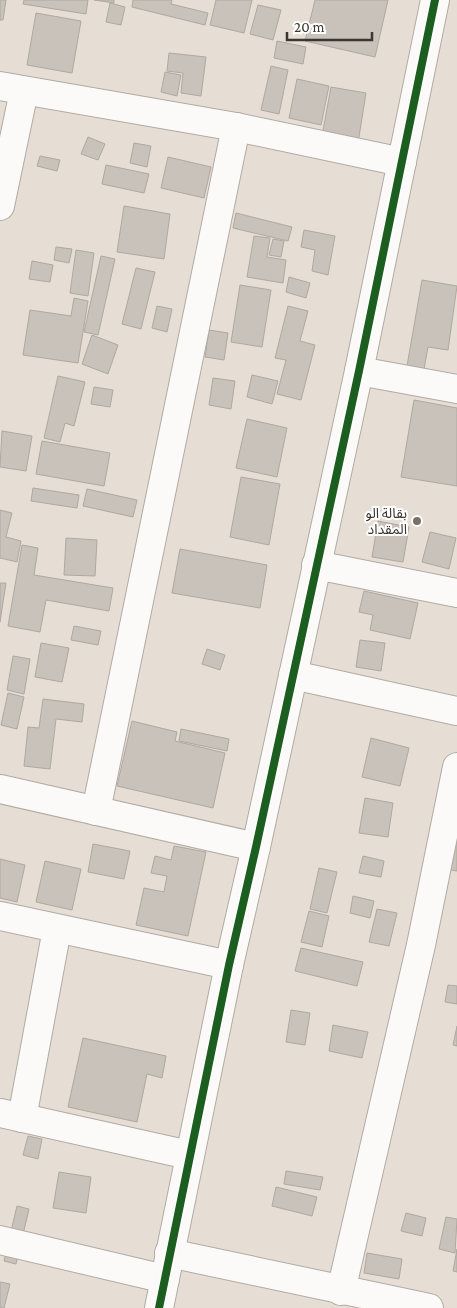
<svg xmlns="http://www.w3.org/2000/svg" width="457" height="1308" viewBox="0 0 457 1308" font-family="'Crimson Pro','Noto Sans Arabic',serif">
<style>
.building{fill:#c9c2bb;stroke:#afa8a1}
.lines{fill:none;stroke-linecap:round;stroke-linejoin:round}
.minor-casing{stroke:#b2aba4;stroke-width:30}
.tertiary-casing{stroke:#b2aba4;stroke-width:30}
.minor{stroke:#fbfaf9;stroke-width:28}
.tertiary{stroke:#fbfaf9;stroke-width:28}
.cycleway-casing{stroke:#fff;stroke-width:11}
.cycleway{stroke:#1b5e20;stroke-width:8}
.poi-dot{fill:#787069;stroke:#fff;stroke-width:2}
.labels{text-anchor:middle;stroke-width:4;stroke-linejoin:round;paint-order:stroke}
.poi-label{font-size:14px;fill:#3c3630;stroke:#fff;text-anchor:end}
</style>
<rect width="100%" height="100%" fill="#e6ddd4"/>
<g class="building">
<path d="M0,0H6L3,20H0Z"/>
<path d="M24,0H88L86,14L23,4Z"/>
<path d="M94,0H114V3Z"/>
<path d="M133,0H172L171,4L208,13L205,25L132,7Z"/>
<path d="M216,0H252L244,33L210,25Z"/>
<path d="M315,0H388L375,57L305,41Z"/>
<path d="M110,3L125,7L121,25L106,22Z"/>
<path d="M258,5L281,10L273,40L250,34Z"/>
<path d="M36,13L81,21L72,73L27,65Z"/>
<path d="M277,41L306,47L303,64L274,58Z"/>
<path d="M169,53L206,57L201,96L181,93L183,73L167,71Z"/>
<path d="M271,66L288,70L279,114L261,110Z"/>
<path d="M165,72L181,75L177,96L161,92Z"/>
<path d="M297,79L329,86L321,125L289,118Z"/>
<path d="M331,87L366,93L358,143L322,136Z"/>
<path d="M88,137L105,144L98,160L81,154Z"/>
<path d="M134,143L151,146L147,167L130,163Z"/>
<path d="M40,156L60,160L57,171L37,166Z"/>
<path d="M168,157L211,167L204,198L161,188Z"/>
<path d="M106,165L149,174L144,193L102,184Z"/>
<path d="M124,206L170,214L164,259L117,252Z"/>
<path d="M236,213L292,227L288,241L233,228Z"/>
<path d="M304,230L335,236L328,275L312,271L315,250L301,247Z"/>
<path d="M254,236L270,238L267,257L286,260L283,283L247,277Z"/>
<path d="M273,239L284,241L281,257L269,255Z"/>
<path d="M56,247L72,249L69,263L54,260Z"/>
<path d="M76,250L94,253L88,296L70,293Z"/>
<path d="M101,256L115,259L98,335L84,332Z"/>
<path d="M32,261L53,265L50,282L29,279Z"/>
<path d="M136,268L155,272L141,329L122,324Z"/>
<path d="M289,277L310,283L306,298L286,292Z"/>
<path d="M422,280L457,286L448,350L428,347L424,369L407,366Z"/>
<path d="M240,285L271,290L262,347L231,342Z"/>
<path d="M74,298L88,301L78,363L23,355L30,310L71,316Z"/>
<path d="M157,306L172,309L167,332L152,328Z"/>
<path d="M288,306L308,311L300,341L315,345L301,400L277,394L286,360L275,358Z"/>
<path d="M209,330L228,333L224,360L205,357Z"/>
<path d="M92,335L118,345L108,374L82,364Z"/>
<path d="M252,375L278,381L272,404L247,397Z"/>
<path d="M58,376L85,382L74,426L65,423L60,442L44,438Z"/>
<path d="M213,378L235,381L231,409L209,405Z"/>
<path d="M94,387L113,390L110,407L91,404Z"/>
<path d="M414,400L457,408V486L401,477Z"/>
<path d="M247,419L287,428L277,477L236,468Z"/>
<path d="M2,431L32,436L26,471L0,467Z"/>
<path d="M42,441L110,453L104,486L36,474Z"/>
<path d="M241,477L280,484L269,545L230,537Z"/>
<path d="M33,488L79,495L77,508L31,501Z"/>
<path d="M87,489L137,500L133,517L83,506Z"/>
<path d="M0,510L12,513L6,537L21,541L17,562L0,558Z"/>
<path d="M378,521L409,527L403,562L372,557Z"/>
<path d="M430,532L456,538L449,569L422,562Z"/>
<path d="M66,538L97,540L95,576L64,575Z"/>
<path d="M22,545L38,548L34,575L113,588L109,611L46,600L40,632L8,626Z"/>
<path d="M180,549L267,565L260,608L172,593Z"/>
<path d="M0,583H6L0,622Z"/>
<path d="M364,591L418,603L410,639L370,630L373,615L359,612Z"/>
<path d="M74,626L101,631L98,645L71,640Z"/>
<path d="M360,640L385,643L381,671L356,667Z"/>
<path d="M41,643L69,648L62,682L35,677Z"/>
<path d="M207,649L225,655L220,670L202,664Z"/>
<path d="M13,656L30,659L24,694L7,690Z"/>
<path d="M8,693L24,697L17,729L1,725Z"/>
<path d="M43,699L84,704L82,722L56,719L50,769L24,766L28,727L39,728Z"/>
<path d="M132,721L177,732L175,741L225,753L213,808L117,786Z"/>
<path d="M181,729L229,739L227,751L179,741Z"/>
<path d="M371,738L409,748L400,786L362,777Z"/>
<path d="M365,798L393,803L388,837L359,833Z"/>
<path d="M456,834H457V871L450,870Z"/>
<path d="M93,844L130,851L124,879L88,872Z"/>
<path d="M174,846L206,852L188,936L136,925L144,888L164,892L167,876L151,873L155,856L171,860Z"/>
<path d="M363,856L384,861L381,877L359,873Z"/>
<path d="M0,859L25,865L17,902L0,898Z"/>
<path d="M45,861L81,869L72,910L36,902Z"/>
<path d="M319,868L337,872L327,913L310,909Z"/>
<path d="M353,896L374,901L370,918L350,913Z"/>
<path d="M377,909L397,913L389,946L369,942Z"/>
<path d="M309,911L329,916L322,947L301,942Z"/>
<path d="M301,948L363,962L357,986L295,971Z"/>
<path d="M448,985L457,986V1004L445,1002Z"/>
<path d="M291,1010L310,1013L305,1045L286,1042Z"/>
<path d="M333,1025L368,1032L362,1058L329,1051Z"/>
<path d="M457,1026V1046L453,1045Z"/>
<path d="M83,1038L166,1056L162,1078L147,1074L137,1122L68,1107Z"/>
<path d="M28,1136L42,1139L38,1159L23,1155Z"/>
<path d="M286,1171L323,1177L320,1190L284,1184Z"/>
<path d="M59,1172L91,1177L86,1213L53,1208Z"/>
<path d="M276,1187L317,1197L312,1216L272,1206Z"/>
<path d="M17,1206L29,1209L16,1264L4,1261Z"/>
<path d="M406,1213L426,1218L422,1236L401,1231Z"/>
<path d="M446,1217L457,1219L455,1253L439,1249Z"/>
<path d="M457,1249V1272L453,1271Z"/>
<path d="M367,1253L402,1259L399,1279L364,1273Z"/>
<path d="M0,1282L10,1284L4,1308H0Z"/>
</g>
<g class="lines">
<defs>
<g id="minor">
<path d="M0,86L236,127L402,162"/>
<path d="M0,206L24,91"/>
<path d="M359,371L457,389"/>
<path d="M316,565L457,593"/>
<path d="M293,675L457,711"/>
<path d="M0,789L256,847"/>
<path d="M96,811L236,127"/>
<path d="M0,916L229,965"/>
<path d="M0,1113L189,1155"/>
<path d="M22,1118L57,929"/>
<path d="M0,1240L165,1279"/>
<path d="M169,1253L429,1308"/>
<path d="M341,1291L421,945L457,767"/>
</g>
<path id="tertiary" d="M159,1308L229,965L256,847L359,371L435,0"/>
</defs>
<use href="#minor" class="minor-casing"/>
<use href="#tertiary" class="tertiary-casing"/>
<use href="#minor" class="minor"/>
<use href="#tertiary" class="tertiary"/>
<defs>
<path id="cycleway" d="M159,1308L229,965L256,847L359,371L435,0"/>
</defs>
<use href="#cycleway" class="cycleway-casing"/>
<use href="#cycleway" class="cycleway"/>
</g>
<circle class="poi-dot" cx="417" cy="521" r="5"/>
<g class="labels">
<g class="poi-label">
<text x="407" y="518">بقالة الو<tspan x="407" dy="16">المقداد</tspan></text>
</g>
</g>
<path d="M287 32v8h85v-8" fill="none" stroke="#3c3630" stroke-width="2.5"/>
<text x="294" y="32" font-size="15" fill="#3c3630" stroke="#ffffff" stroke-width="4" paint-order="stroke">20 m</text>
</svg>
